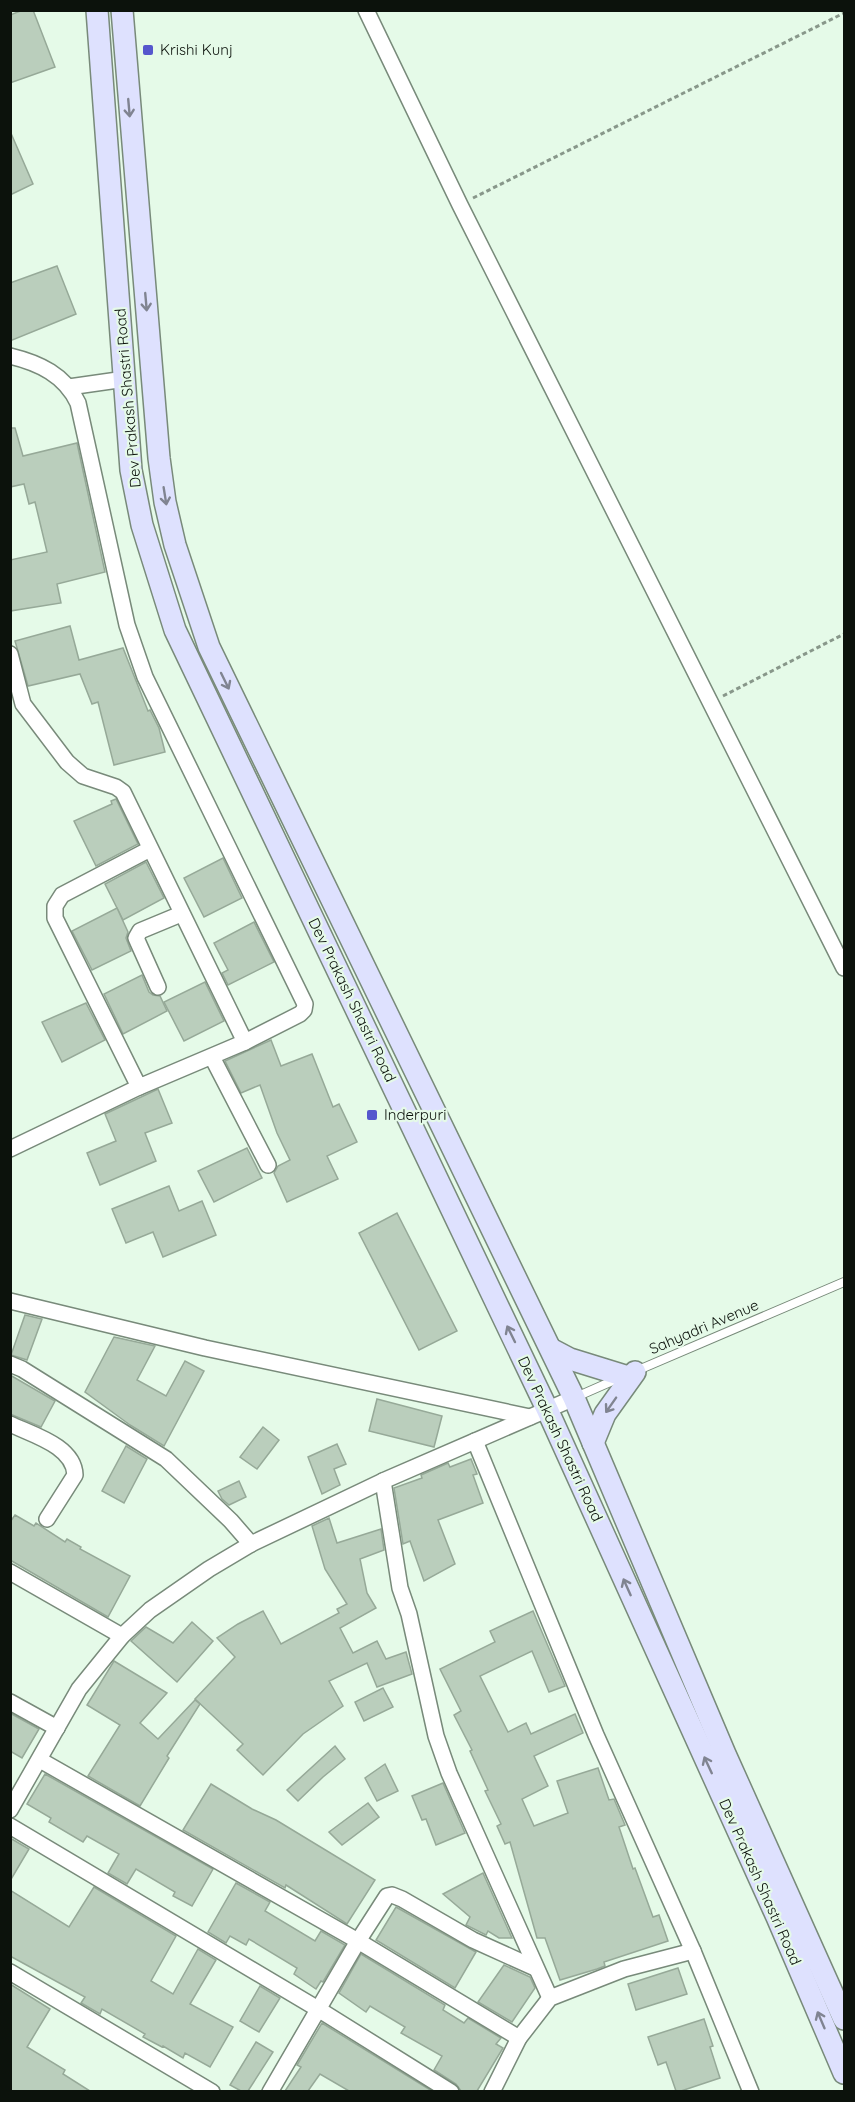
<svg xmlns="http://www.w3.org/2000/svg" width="855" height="2102" viewBox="0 0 855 2102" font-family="Quicksand,sans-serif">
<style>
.building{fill:#bacebc;stroke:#96a998;stroke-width:1.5}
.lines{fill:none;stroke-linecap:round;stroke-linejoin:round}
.lane-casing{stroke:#788a7a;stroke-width:10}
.street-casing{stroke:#788a7a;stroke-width:18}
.secondary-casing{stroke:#788a7a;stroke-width:24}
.path{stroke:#88978a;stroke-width:3;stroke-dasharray:4.5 3;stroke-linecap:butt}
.lane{stroke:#fff;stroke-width:8}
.street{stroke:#fff;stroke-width:15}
.secondary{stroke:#dee1fe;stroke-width:21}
.oneway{stroke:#808491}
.poi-dot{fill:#5556cd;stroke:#e5fae8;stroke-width:2}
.labels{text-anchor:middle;stroke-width:4.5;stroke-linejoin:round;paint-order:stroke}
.poi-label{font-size:15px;fill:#0c120c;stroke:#e5fae8;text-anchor:start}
.street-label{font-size:15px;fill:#0c120c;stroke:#e5fae8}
</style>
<rect width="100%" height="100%" fill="#e5fae8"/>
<g class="building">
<path d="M23,10H33L55,67L10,83V15Z"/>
<path d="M10,131L33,184L10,195Z"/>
<path d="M57,266L76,314L10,341V283Z"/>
<path d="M10,428H15L23,456L77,443L105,572L57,584L61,603L10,611V560L47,552L35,502L29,504L24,484L10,487Z"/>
<path d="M70,626L79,660L123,648L148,711L150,710L159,728L165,752L114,765L98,702L92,704L80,674L28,686L15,641Z"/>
<path d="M116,799L138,844L96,866L74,821L112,804L111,801Z"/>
<path d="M223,858L242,898L204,917L184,878Z"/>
<path d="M146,862L164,898L123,920L105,884Z"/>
<path d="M117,908L128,932L126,938L131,951L92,970L72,931Z"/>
<path d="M254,922L274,962L228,985L222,973L228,970L214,943Z"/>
<path d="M142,975L149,992L153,995L160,996L167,1011L123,1034L104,994Z"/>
<path d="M205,982L224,1021L184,1041L164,1002Z"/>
<path d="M86,1003L105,1040L62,1062L42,1022Z"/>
<path d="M271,1040L281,1066L312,1054L333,1107L339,1104L357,1142L327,1156L338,1179L287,1202L274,1173L278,1166L290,1160L277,1133L260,1085L241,1093L225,1061Z"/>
<path d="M158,1089L172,1123L145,1133L156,1161L100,1185L87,1153L116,1141L105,1114Z"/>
<path d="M247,1148L262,1178L214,1202L198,1171Z"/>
<path d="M169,1186L179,1211L202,1201L216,1235L163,1257L153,1232L126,1243L112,1209Z"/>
<path d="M397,1213L457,1331L419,1350L359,1233Z"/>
<path d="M25,1315L42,1319L27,1360L11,1355Z"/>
<path d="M114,1337L155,1346L137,1380L166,1396L185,1361L204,1371L164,1446L130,1425L85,1392Z"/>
<path d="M10,1375L55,1401L41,1427L10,1414Z"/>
<path d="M377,1399L442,1416L434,1447L369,1431Z"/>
<path d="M263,1427L279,1440L257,1469L240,1457Z"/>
<path d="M337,1444L346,1464L334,1469L340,1485L322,1494L308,1457Z"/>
<path d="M126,1446L147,1459L124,1503L102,1491Z"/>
<path d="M471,1459L477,1474L473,1475L483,1503L438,1520L455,1564L424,1581L410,1541L403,1544L394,1488L422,1478L421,1475L448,1463L450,1467Z"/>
<path d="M239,1481L246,1497L229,1505L222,1499L218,1491Z"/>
<path d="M15,1515L34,1526L36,1523L65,1542L67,1539L81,1547L80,1549L130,1576L108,1617L10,1560V1522Z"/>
<path d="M329,1518L337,1543L381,1529L384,1550L360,1559L367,1593L376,1608L340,1628L353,1653L377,1641L386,1659L406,1652L412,1674L377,1687L367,1663L329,1681L343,1706L303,1734L263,1775L237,1750L243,1744L195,1699L235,1657L217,1638L238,1624L263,1611L281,1644L339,1613L337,1609L347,1604L325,1569L312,1526Z"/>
<path d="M533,1611L565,1686L549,1692L532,1651L480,1676L508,1732L526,1723L531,1734L575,1714L583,1733L534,1756L548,1786L522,1799L534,1826L568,1813L557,1781L598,1768L609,1800L614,1799L625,1825L619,1827L633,1869L635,1868L653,1917L659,1915L668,1941L604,1962L605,1966L597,1969L560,1980L545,1938H537L510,1842L505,1844L497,1826L501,1824L485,1791L488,1790L470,1751L472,1750L454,1715L461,1711L440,1669L495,1642L490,1631Z"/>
<path d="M192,1622L213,1641L177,1682L131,1641L146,1627L173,1643Z"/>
<path d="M114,1661L167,1693L140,1723L158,1739L195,1700L200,1704L167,1756L169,1758L140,1806L88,1776L120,1725L87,1705Z"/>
<path d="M383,1688L393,1707L364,1721L355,1702Z"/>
<path d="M10,1713L39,1729L22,1758L10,1751Z"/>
<path d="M335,1746L345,1759L323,1777L298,1801L287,1790Z"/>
<path d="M385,1764L398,1791L377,1801L365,1778Z"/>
<path d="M45,1774L213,1869L192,1906L173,1896L175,1892L136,1869L127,1884L108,1873L119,1854L87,1836L83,1842L49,1822L51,1818L27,1804Z"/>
<path d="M443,1783L465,1833L436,1845L426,1819L422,1820L412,1796Z"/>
<path d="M211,1784L252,1809L276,1820L375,1880L347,1924L286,1885L285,1888L183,1830Z"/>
<path d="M368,1803L379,1817L342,1845L329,1832Z"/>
<path d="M10,1838L29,1849L10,1881Z"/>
<path d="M483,1873L512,1938H499L488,1931L486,1935L466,1925L470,1917L443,1894Z"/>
<path d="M236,1883L270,1902L265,1911L315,1941L321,1931L345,1945L323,1982L321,1981L316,1989L294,1974L297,1968L249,1939L246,1945L230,1936L226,1943L208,1932Z"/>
<path d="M94,1887L176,1936L151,1981L173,1994L198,1949L216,1960L190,2004L233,2027L210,2067L185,2053L183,2058L163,2046L162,2047L143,2037L145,2034L102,2009L100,2014L81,2003L85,1997L10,1956V1890L69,1927Z"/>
<path d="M396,1907L476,1952L455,1988L376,1940Z"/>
<path d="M361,1954L445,2005L443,2010L464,2023L468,2018L501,2038L496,2044L503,2048L477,2091H461L456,2084L434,2070L442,2056L401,2033L405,2027L370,2006L366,2012L339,1993Z"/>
<path d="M504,1965L530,1977L535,1988L512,2022L478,2002Z"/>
<path d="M678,1968L687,1994L636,2010L628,1984Z"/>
<path d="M10,1984L50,2009L27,2047L65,2070L63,2074L90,2091H10Z"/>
<path d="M260,1986L280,1998L259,2032L240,2021Z"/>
<path d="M704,2019L713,2046L710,2047L720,2078L681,2091H676L666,2062L658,2065L648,2037Z"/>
<path d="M322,2023L432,2091H349L320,2074L308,2091H285L301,2067L297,2065Z"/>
<path d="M256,2042L273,2052L248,2091H241L230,2085Z"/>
</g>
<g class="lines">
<defs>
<g id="lane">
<path d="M636,1371L844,1282"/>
<path d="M576,1397L617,1379"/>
</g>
<g id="street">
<path d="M366,10L460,205L844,968"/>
<path d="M10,356C39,363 65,375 78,403L127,625L145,677L305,1004L304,1010L300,1014L245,1042L123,792L116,787L83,776L67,762L23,704L10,654"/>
<path d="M69,387L125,379"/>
<path d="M150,849L62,895L55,906V918L139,1087L245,1042"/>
<path d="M158,987L136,938L140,931L181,914"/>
<path d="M212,1057L268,1165"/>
<path d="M10,1149L139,1087"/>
<path d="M10,1301L205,1348L530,1417"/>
<path d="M10,1364L22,1369L166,1459L231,1521L251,1544"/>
<path d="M10,1424C33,1435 74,1446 75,1475L47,1519"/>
<path d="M475,1441L596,1735L693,1951L751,2092"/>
<path d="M383,1481L400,1588L409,1614L436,1736L449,1773L550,1998"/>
<path d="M10,1572L122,1636"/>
<path d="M10,1702L57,1728"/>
<path d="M40,1760L358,1941L519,2038"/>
<path d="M10,1810L79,1689L122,1636L150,1610L209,1569L251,1544L383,1481L574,1398"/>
<path d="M10,1826L318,2009L451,2092"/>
<path d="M10,1972L212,2092"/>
<path d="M270,2092L358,1941L387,1896L392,1895L402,1899L473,1940L535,1968"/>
<path d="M492,2092L519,2038L550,1998L624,1969L693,1951"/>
</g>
<g id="secondary">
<path d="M97,10L131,470L142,525L175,630L547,1409L777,1917L844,2073"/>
<path d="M122,10L159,458L165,502L175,545L209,647L574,1398L725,1754L844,2019"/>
<path d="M551,1349L570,1359L625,1376"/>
<path d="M593,1443L605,1414L635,1372"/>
</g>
</defs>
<use href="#lane" class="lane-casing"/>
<use href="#street" class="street-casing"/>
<use href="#secondary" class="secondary-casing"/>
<g class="path">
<path d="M473,198L844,13"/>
<path d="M723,696L844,634"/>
</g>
<use href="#lane" class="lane"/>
<use href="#street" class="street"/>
<use href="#secondary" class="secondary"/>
</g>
<defs><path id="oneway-shaft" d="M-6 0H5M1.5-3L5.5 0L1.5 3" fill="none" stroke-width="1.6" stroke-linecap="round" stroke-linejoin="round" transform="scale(1.5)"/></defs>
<g class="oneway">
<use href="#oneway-shaft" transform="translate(129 108) rotate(85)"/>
<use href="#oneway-shaft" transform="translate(146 302) rotate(85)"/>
<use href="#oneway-shaft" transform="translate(165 496) rotate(81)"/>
<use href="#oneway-shaft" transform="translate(225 681) rotate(64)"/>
<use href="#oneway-shaft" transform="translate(511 1334) rotate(-116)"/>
<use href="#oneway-shaft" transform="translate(611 1405) rotate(125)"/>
<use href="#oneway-shaft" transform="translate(627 1587) rotate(-114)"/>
<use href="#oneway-shaft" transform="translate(708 1765) rotate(-115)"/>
<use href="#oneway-shaft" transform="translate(821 2020) rotate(-113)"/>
</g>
<g class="poi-dot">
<rect x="142" y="44" width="12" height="12" rx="3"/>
<rect x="366" y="1109" width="12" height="12" rx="3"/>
</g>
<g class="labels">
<g class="poi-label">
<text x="160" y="55">Krishi Kunj</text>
<text x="384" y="1120">Inderpuri</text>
</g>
<g class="street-label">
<text transform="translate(128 398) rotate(-95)" y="5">Dev Prakash Shastri Road</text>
<text transform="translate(352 1000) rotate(64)" y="5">Dev Prakash Shastri Road</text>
<text transform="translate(704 1327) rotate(-23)" y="5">Sahyadri Avenue</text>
<text transform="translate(560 1439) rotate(65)" y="5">Dev Prakash Shastri Road</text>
<text transform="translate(760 1882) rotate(66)" y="5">Dev Prakash Shastri Road</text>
</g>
</g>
<rect width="855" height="2102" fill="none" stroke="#0c120c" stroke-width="24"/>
</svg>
